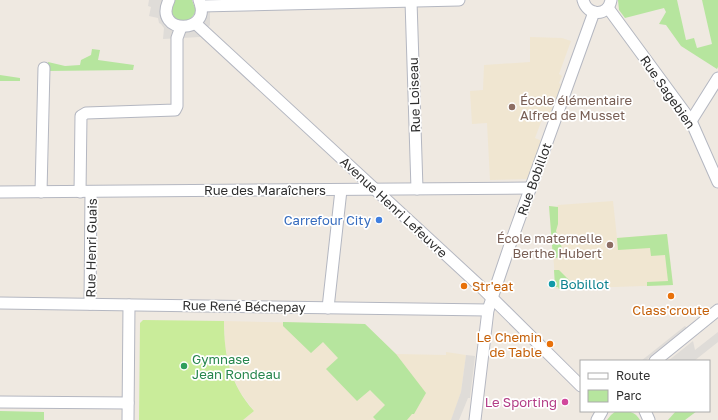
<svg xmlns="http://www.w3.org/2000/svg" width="718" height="420" viewBox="0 0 718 420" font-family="'Golos Text',sans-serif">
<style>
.education{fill:#f0e6d1}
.green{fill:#b6e59e}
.pitch{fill:#c9ec9a}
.plaza{fill:#dfdcd8}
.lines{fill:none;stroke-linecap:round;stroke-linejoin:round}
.street-casing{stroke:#b4b7c1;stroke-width:13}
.street{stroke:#fff;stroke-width:11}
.education-dot{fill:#8d6e63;stroke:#fff;stroke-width:1.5}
.shop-dot{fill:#3f7fe0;stroke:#fff;stroke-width:1.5}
.culture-dot{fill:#0f9aa8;stroke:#fff;stroke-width:1.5}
.food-dot{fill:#e8710a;stroke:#fff;stroke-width:1.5}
.leisure-dot{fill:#2e9e5b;stroke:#fff;stroke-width:1.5}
.hotel-dot{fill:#d1479c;stroke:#fff;stroke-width:1.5}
.labels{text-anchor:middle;stroke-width:3.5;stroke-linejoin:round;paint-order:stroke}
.street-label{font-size:13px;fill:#2e2e2e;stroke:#fff}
.education-label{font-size:13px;fill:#785e54;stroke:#fff;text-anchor:start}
.shop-label{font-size:13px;fill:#366cbe;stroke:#fff;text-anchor:end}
.culture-label{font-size:13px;fill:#0d838f;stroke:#fff;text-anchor:start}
.food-label{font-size:13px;fill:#c56008;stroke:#fff;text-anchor:start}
.leisure-label{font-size:13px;fill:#27864d;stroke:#fff;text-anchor:start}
.hotel-label{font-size:13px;fill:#b23c85;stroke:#fff;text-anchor:end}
</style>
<rect width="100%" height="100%" fill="#efe9e1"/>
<g class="education">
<path d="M530,37L562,38L571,41L559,74L562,76L559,83L562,85L550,117L544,115L541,122L535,138L542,141L528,179L490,180L487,123L472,124L470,91L483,90L484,65L530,62Z"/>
<path d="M613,201L617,238L667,234L673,285L556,289L549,206L557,207L558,205Z"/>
<path d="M224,321L365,324L396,354L446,355V352L466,355L461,392L456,408L451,420H243L254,411L240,392L230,371L225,345Z"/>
</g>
<g class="green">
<path d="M175,0H192L196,10C187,34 162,16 175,0Z"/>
<path d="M618,0H677L686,40L694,38L697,48L712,44L702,0H718V67L717,69L681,46L666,25L659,24L666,12L664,8L625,18L619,10Z"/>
<path d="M92,49L100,50L98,60L134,65L133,70L47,71L48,62L65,66L80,65L81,60L91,55Z"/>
<path d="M0,75L20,78V81H0Z"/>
<path d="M549,206L558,207V224L556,231L562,248V253L557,258H553Z"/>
<path d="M667,234L673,285L647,286V282L668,281L665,255L651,256L650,248L618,250L617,238Z"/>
<path d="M554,270H559L577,288L559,289L558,287H555Z"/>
<path d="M283,322L365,324L396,354L426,393L414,414H412L407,420H376L373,417L385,405L370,390L357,401L326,369L338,358L323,342L311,353L283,326Z"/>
<path d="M0,411L44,412V420H0Z"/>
<path d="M616,411C627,411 634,410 640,420H607L611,415Z"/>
<path d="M676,411H697L685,420H668Z"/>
</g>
<path class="pitch" d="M143,320L224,321C224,356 230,384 254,411L243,420H139L140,323Z"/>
<g class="plaza">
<path d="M149,0H175L173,3L171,11L172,15L178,21L186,22L193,18L196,10L192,0H210V25L200,37L163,39L164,28L161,24L159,23L158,18L149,16L151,7L148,6Z"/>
<path d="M685,326L687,328L645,361H641Z"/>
<path d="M718,332V342L694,361H668L693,341L695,350Z"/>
<path d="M466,355L475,356L470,398H468L459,420H451L461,392Z"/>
</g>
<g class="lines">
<defs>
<g id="street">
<path d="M169,0C152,35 214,35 199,0"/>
<path d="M583,0C587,16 608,17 611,0"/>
<path d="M411,1L417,189"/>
<path d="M201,6L459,0"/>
<path d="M608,8L691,121L718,182"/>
<path d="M195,23L483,289L581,386"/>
<path d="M691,121L718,78"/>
<path d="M0,192L531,188"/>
<path d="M41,192L44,68"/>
<path d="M80,192L81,116L86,113L175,110L177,106V38L181,27"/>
<path d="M0,303L488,310"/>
<path d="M90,304L91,192"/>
<path d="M328,308L341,190"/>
<path d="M655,361L718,310"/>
<path d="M0,402L128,403"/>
<path d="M645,411L649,420"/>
<path d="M128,420L129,305"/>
<path d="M475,420L488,310L511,242L594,12"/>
<path d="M597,420L602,411"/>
</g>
</defs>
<use href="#street" class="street-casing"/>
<use href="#street" class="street"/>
</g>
<g class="education-dot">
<circle cx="512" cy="107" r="4"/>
<circle cx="610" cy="245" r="4"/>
</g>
<circle class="shop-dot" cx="379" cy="220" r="4"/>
<circle class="culture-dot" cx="552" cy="284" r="4"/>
<g class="food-dot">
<circle cx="464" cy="286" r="4"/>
<circle cx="671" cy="296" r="4"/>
<circle cx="550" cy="344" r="4"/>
</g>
<circle class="leisure-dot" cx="184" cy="366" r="4"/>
<circle class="hotel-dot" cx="565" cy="402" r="4"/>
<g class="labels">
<g class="street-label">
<text transform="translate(668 92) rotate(55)" y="5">Rue Sagebien</text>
<text transform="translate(414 95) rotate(-92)" y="5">Rue Loiseau</text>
<text transform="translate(534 179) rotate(-70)" y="5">Rue Bobillot</text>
<text x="265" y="195">Rue des Maraîchers</text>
<text transform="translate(394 207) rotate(43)" y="5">Avenue Henri Lefeuvre</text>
<text transform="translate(91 248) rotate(-89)" y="5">Rue Henri Guais</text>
<text transform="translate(244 306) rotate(1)" y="5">Rue René Béchepay</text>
</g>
<g class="education-label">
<text x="520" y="105">École élémentaire<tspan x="520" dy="15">Alfred de Musset</tspan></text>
<text x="602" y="243" text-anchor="end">École maternelle<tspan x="602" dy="15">Berthe Hubert</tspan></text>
</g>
<g class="shop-label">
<text x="371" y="225">Carrefour City</text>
</g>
<g class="culture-label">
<text x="560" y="289">Bobillot</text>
</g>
<g class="food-label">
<text x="472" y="291">Str'eat</text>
<text x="671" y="315" text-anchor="middle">Class'croute</text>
<text x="542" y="342" text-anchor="end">Le Chemin<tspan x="542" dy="15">de Table</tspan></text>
</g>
<g class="leisure-label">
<text x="192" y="364">Gymnase<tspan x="192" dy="15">Jean Rondeau</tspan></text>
</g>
<g class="hotel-label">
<text x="557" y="407">Le Sporting</text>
</g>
</g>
<rect x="580" y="360" width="130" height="52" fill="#ffffff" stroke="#ababab"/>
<rect x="588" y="373" width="20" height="6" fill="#ffffff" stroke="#ababab"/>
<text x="616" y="380" font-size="12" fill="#2e2e2e">Route</text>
<rect x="588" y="390" width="20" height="12" fill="#b6e59e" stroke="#ababab"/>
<text x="616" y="400" font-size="12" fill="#2e2e2e">Parc</text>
</svg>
